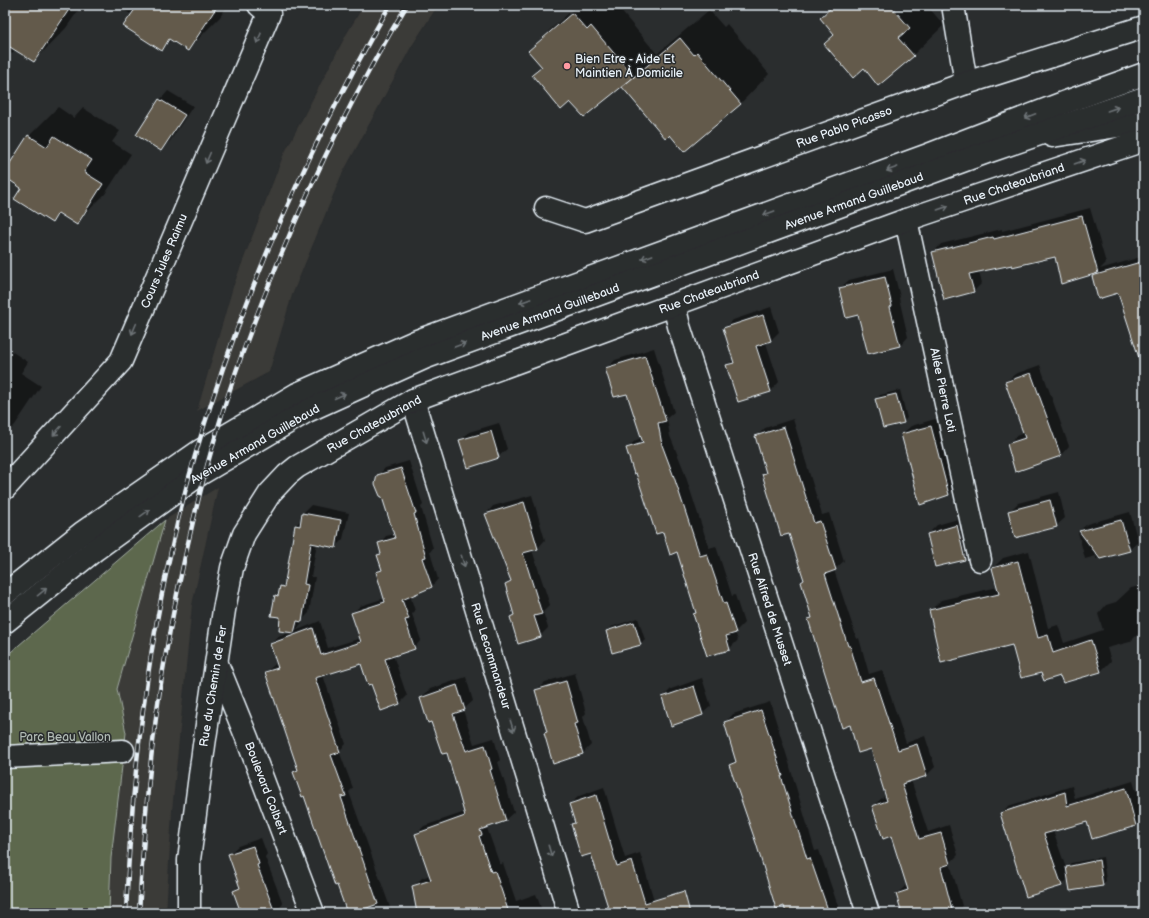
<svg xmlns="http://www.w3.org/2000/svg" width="1149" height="918" viewBox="0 0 1149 918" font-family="'Balsamiq Sans',sans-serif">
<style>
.built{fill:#3b3a37}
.green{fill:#5d674e;stroke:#a2aca3}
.shadow{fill:#0007}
.building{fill:#635a4b;stroke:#e8f1f8}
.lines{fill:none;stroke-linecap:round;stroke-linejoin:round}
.pedestrian-casing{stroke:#e8f1f8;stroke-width:25}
.minor-casing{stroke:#e8f1f8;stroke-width:25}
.tertiary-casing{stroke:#e8f1f8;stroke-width:25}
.pedestrian{stroke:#2a2d2e;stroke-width:22}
.minor{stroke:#2a2d2e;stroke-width:22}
.tertiary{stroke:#2a2d2e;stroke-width:22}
.rail-casing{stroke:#e8f1f8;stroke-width:4.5}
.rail{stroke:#2a2d2e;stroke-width:3;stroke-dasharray:9;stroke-linecap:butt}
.oneway{stroke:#6c7275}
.poi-dot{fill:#ff9aa2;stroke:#2a2d2e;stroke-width:1.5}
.labels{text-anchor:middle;stroke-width:3;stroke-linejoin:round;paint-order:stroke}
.poi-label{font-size:12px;fill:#e8f1f8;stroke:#2a2d2e;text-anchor:start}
.street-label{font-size:12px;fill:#e8f1f8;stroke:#2a2d2e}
.park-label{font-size:12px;fill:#b0bab4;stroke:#2a2d2e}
</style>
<rect width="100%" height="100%" fill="#2a2d2e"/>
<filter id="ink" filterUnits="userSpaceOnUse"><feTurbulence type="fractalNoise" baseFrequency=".025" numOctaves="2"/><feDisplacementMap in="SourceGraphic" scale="8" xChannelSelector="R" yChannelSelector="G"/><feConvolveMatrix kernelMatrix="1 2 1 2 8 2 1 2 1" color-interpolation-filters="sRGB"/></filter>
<g filter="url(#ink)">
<g class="built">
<path d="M364,5H438L411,47L341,176L292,295L269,372L197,411L233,287L283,156L346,35Z"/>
<path d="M218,487L192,605L172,811L166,913H109L111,858L126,733L117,689L165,520Z"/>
</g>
<path class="green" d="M165,520L117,689L126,733L111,858L109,913H5V657Z"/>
<g class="shadow">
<path d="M5,5H82L66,28L34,61L16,49L12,54L5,49Z"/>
<path d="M116,5H228L220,17L187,50L172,39L161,50L132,15Z"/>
<path d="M578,5H608L611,8L614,5H616L657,54L709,10L724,27L727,24L769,74L741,103L684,151L670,134L623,87L629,81L628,80L571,100L533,75L542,66L529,51L552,28Z"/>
<path d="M834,5H932L929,8L944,25L913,55L864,67L825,44L835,34L821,18Z"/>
<path d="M168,91L193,106L170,141L161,149L160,100Z"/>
<path d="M58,107L74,118L83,108L120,131L112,142L131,154L105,194L76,223L60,213L52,222L23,188L5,176V173L29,136Z"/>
<path d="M1090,208L1106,263L1100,269L1144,256V370L1118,292L1093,277L1098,272L1062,282L1055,256L1012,264L979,271L982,283L973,292L933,253L941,244L1002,229V231Z"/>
<path d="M893,269L900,297L899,298L908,337L900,346L859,314L840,288L849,280Z"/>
<path d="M771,307L779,332L771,340L766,343L779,382L771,391L728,366L734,359L724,329L733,320Z"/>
<path d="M5,347L28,362L21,373L41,386L15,425L5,435Z"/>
<path d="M654,348L674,412L667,418L670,436L683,468L709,548L716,546L732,596L735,595L744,623L735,632L738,640L729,649L695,614L697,612L677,551L663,531L627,448L636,440L642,438L627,392L606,369L615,360Z"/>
<path d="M1040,365L1069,446L1061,455L1016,470L1008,444L1016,436L1024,433L1006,382L1015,374Z"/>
<path d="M900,390L907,418L903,422L876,400L880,395Z"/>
<path d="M939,418L957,485L948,494L902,434L911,426Z"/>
<path d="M793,419L822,515L829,513L844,561L834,570L857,639L859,638L869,674L882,670L906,743L925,736L935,767L927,775L911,780L928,832L949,825L958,855L950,863L964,913H903L897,894L905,886L908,885L892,835L873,806L882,798L886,796L872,747L850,724L809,619L812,616L802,582L804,579L789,532L763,475L767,471L756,437L765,428Z"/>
<path d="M499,423L507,449L498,457L461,440L469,432Z"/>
<path d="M409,461L423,505L421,507L433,548L430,552L438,579L431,587L410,595L415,611L412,614L421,640L414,648L393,655L407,696L400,703L382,709L372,683L362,663L323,675L346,744L339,751L353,788L349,792L392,913H348L305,795L294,772L298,767L266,672L274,665L277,663L271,644L278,637L292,632L281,617L276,595L280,591L281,587L286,581L296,525L302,519L303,513L311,505L349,513L343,539L335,547L317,543L311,577H315L309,613L303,619L302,624L295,631L320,621L328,648L361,638L353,613L360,606L385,598L377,573L382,568L378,555L382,552L379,544L386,536L395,534L378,476L385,468Z"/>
<path d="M1059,492L1065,518L1056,526L1009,512L1018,503Z"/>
<path d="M532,495L545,540L538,548L532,550L550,605L543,612L548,628L540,636L511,617L515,613L506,584L511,578L486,514L493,506Z"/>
<path d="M1130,512L1138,542L1129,550L1096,559V556L1085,559L1078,532L1087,524Z"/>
<path d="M965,517L973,551L964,559L928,534L937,525Z"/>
<path d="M1029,551L1048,628L1058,625L1064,643L1103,630L1098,614L1106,605L1116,602L1131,588L1144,585V624L1139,633L1130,642L1107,648L1111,661L1101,671L1063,682L1060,675L1042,671L1012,644L930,611L941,600L998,587L993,568L1003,558Z"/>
<path d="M638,618L645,640L641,644L607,631L611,627Z"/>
<path d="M575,673L586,713L583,717L591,745L583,753L545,733L548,730L536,691L545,682Z"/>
<path d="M466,677L473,701L463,710L474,744L494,738L500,760L498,762L514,812L505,820L490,826L487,828L500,865L503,863L516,901L536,894L543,913H424L414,886L422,878L430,875L416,834L424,826L465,812L448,751L431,720L421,698L430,689Z"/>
<path d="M702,678L711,706L702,714L663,697L671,689Z"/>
<path d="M770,702L790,766V767L815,851L819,850L839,909L836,913H787L757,842L730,765L736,759L725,723L733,714Z"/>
<path d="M1133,781L1136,791L1144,788V822L1093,838L1088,820L1053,831L1066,868L1071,863L1103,857L1106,881L1102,885L1069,878L1062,885L1027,896L1001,814L1008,806L1072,786L1075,799Z"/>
<path d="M604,787L625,858L640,853L656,907L651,913H611L592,853L572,825L576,821L570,804L579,796Z"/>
<path d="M261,838L267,854L265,857L283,904L274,913H242L234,891L240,885L229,854L238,846Z"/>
</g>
<g class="building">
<path d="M5,5H72L34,62L5,44Z"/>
<path d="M138,5H218L188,51L169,39L162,51L123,26Z"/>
<path d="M834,5H890L910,28L898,38L914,56L878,86L864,68L853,78L824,44L834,35L820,18Z"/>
<path d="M572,13L587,30L591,26L634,77L584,117L570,102L561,110L532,75L542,67L528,51Z"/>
<path d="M680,38L694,55L697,52L741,104L684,152L670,135L666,139L622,87Z"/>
<path d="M159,99L185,115L161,151L136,135Z"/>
<path d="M28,135L47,147L54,136L92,160L84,172L103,184L77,225L58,213L52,223L14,199L21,188L5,177V171Z"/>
<path d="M1082,216L1098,273L1061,284L1055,257L1012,267V265L969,274L974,292L944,300L932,252L993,237L994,239Z"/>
<path d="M1144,261V360L1140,361L1118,293L1098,299L1092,276Z"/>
<path d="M885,277L892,306L890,307L900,346L868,354L858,315L846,318L839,288Z"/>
<path d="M763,315L771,341L756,346L771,392L738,402L726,365L734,363L723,328Z"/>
<path d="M645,356L666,421L658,423L662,445L674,477L700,556L707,554L724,604L726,603L736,633L726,636L730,650L707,656L693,614L696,613L677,552L670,555L663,532L656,534L636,473L634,474L626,448L643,443L627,394L614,397L605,368Z"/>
<path d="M1031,373L1061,456L1015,472L1007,444L1025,438L1005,382Z"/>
<path d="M896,394L904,423L883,428L875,399Z"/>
<path d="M931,426L949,495L920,505L901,434Z"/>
<path d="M784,427L814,523L820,521L836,570L825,574L848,646H850L861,682L874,678L898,750L917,744L927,776L902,784L919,839L941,833L950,864L941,867L953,913H902L896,894L908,890L891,836L883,839L872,806L887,801L871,749L858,753L850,725L842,728L808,619L812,618L801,582L804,580L789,534L781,536L762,474L766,473L755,436Z"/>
<path d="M491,431L499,458L468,468L459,440Z"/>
<path d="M401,468L416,513L414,514L426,557L422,558L432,587L402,600L409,619L405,620L415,649L385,659L400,704L381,711L371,684L368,685L361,664L315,678L340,752L331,755L346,796L341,797L378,904L353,913H347L337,885L335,886L304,796L302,797L293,772L298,770L265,672L278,668L270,644L313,628L321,655L361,642L351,613L385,602L376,572L382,570L377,555L381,554L378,543L395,538L382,497L380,496L375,484L377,475Z"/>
<path d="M1050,500L1057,527L1015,538L1008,511Z"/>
<path d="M524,502L538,549L523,553L542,614L534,616L541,637L518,644L510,617L514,615L505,584L511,581L485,514Z"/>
<path d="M302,513L341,520L336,548L311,543L304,584L308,585L302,622L297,621L294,633L279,631L280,617L271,616L275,595L278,596L280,586L284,587L295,525L300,526Z"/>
<path d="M1121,520L1130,551L1100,559L1079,531Z"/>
<path d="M957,525L965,560L935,567L927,534Z"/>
<path d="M1018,561L1038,638L1048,635L1053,653L1091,640L1101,672L1063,683L1060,676L1044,681L1041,673L1021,678L1012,645L941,663L929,610L999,594L992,568Z"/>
<path d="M634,622L641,645L612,653L606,631Z"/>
<path d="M566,681L578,723L574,724L583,754L553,764L544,733L547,732L535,690Z"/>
<path d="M457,685L465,710L453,714L466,751L485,745L492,769L490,770L506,821L480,830L482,835L479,836L491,872L495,871L509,913H417L412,886L431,880L415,834L465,816L447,753L442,754L431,722L428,723L420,698Z"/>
<path d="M694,686L703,715L671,726L662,697Z"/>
<path d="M761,710L783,776H781L807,859L810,858L829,913H786L784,906L776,909L756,843L729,765L736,762L724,722Z"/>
<path d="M1126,788L1136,826L1092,839L1087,822L1044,834L1062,886L1026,897L1000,813L1065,792L1067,806Z"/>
<path d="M596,795L617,866L632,861L645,903L684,891L690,913H610L591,854L581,857L571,824L575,823L569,804Z"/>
<path d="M253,846L259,864L257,865L275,913H241L233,891L240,888L228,854Z"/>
<path d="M1099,860L1103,886L1070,891L1066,867Z"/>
</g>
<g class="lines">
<defs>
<path id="pedestrian" d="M5,757L123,751"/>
<g id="minor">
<path d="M953,5L966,83"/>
<path d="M1052,136L1144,122"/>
<path d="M546,208L585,221L966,83L1144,27"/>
<path d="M906,220L980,560"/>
<path d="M674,305L679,326L868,913"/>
<path d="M413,400L569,913"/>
<path d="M5,488L121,361L269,14L259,5"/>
<path d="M217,664L247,738L313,913"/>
<path d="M189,913V860L204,745L224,610L232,568L244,534L270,493L287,475L297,467L413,400L906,220L1144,140"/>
</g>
<g id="tertiary">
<path d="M5,594L82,533L200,451L297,394L417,341L928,155L1066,102L1144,74"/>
<path d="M5,622L96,549L200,474L307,411L424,358L987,152L1144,98"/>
</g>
</defs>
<use href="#pedestrian" class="pedestrian-casing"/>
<use href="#minor" class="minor-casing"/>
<use href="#tertiary" class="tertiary-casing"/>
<use href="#pedestrian" class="pedestrian"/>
<use href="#minor" class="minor"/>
<use href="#tertiary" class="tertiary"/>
<defs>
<g id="rail">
<path d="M126,913C131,788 145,664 173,542C195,441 229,345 268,250C304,166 344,84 390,5"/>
<path d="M139,913C142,859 146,804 152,750C158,696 167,642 178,589C190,532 203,476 220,421C235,370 254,321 274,272C312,179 355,90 407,5"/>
</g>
</defs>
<use href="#rail" class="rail-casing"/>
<use href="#rail" class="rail"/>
</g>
<defs><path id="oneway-shaft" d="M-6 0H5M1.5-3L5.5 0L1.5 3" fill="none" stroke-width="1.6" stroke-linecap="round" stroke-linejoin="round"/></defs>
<g class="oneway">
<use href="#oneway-shaft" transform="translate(259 38) rotate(113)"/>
<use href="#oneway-shaft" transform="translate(1113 109) rotate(-19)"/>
<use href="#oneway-shaft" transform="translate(1030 116) rotate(159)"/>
<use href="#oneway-shaft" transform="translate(208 158) rotate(113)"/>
<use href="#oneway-shaft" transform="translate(1080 162) rotate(-19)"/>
<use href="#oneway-shaft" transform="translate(892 169) rotate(160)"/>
<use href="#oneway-shaft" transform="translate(943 208) rotate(-19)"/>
<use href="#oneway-shaft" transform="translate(769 213) rotate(160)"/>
<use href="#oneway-shaft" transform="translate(647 257) rotate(160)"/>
<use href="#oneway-shaft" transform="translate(525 301) rotate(160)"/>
<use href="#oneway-shaft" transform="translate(134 329) rotate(113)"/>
<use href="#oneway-shaft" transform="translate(460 345) rotate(-20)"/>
<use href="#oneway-shaft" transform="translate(340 396) rotate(-24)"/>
<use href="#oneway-shaft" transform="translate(57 431) rotate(132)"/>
<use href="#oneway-shaft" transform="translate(425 437) rotate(73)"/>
<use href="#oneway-shaft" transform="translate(145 513) rotate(-36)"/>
<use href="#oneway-shaft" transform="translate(463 561) rotate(73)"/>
<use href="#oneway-shaft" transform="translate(42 592) rotate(-39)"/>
<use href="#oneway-shaft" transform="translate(512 726) rotate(73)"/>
<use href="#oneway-shaft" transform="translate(550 851) rotate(73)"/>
</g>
</g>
<circle class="poi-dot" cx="567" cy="66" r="4"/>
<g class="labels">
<g class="poi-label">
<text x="575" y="63">Bien Etre - Aide Et<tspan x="575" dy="14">Maintien À Domicile</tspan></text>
</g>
<g class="street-label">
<text transform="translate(844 127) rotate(-20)" y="4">Rue Pablo Picasso</text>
<text transform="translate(1014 184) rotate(-19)" y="4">Rue Chateaubriand</text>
<text transform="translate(854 201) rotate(-20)" y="4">Avenue Armand Guillebaud</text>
<text transform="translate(164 261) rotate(-67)" y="4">Cours Jules Raimu</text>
<text transform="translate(709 292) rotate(-20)" y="4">Rue Chateaubriand</text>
<text transform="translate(550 312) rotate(-20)" y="4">Avenue Armand Guillebaud</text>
<text transform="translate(943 390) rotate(78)" y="4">Allée Pierre Loti</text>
<text transform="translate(374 424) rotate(-29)" y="4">Rue Chateaubriand</text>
<text transform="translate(255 444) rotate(-30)" y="4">Avenue Armand Guillebaud</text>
<text transform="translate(770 609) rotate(72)" y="4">Rue Alfred de Musset</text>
<text transform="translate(491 656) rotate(73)" y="4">Rue Lecommandeur</text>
<text transform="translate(213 686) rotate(-81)" y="4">Rue du Chemin de Fer</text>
<text transform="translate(266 788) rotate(69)" y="4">Boulevard Colbert</text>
</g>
<g class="park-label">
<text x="65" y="741">Parc Beau Vallon</text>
</g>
</g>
<rect width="1149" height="918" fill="none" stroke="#2a2d2e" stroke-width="20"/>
<rect x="10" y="10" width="1129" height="898" fill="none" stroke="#e8f1f8" stroke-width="1.5" filter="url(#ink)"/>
</svg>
